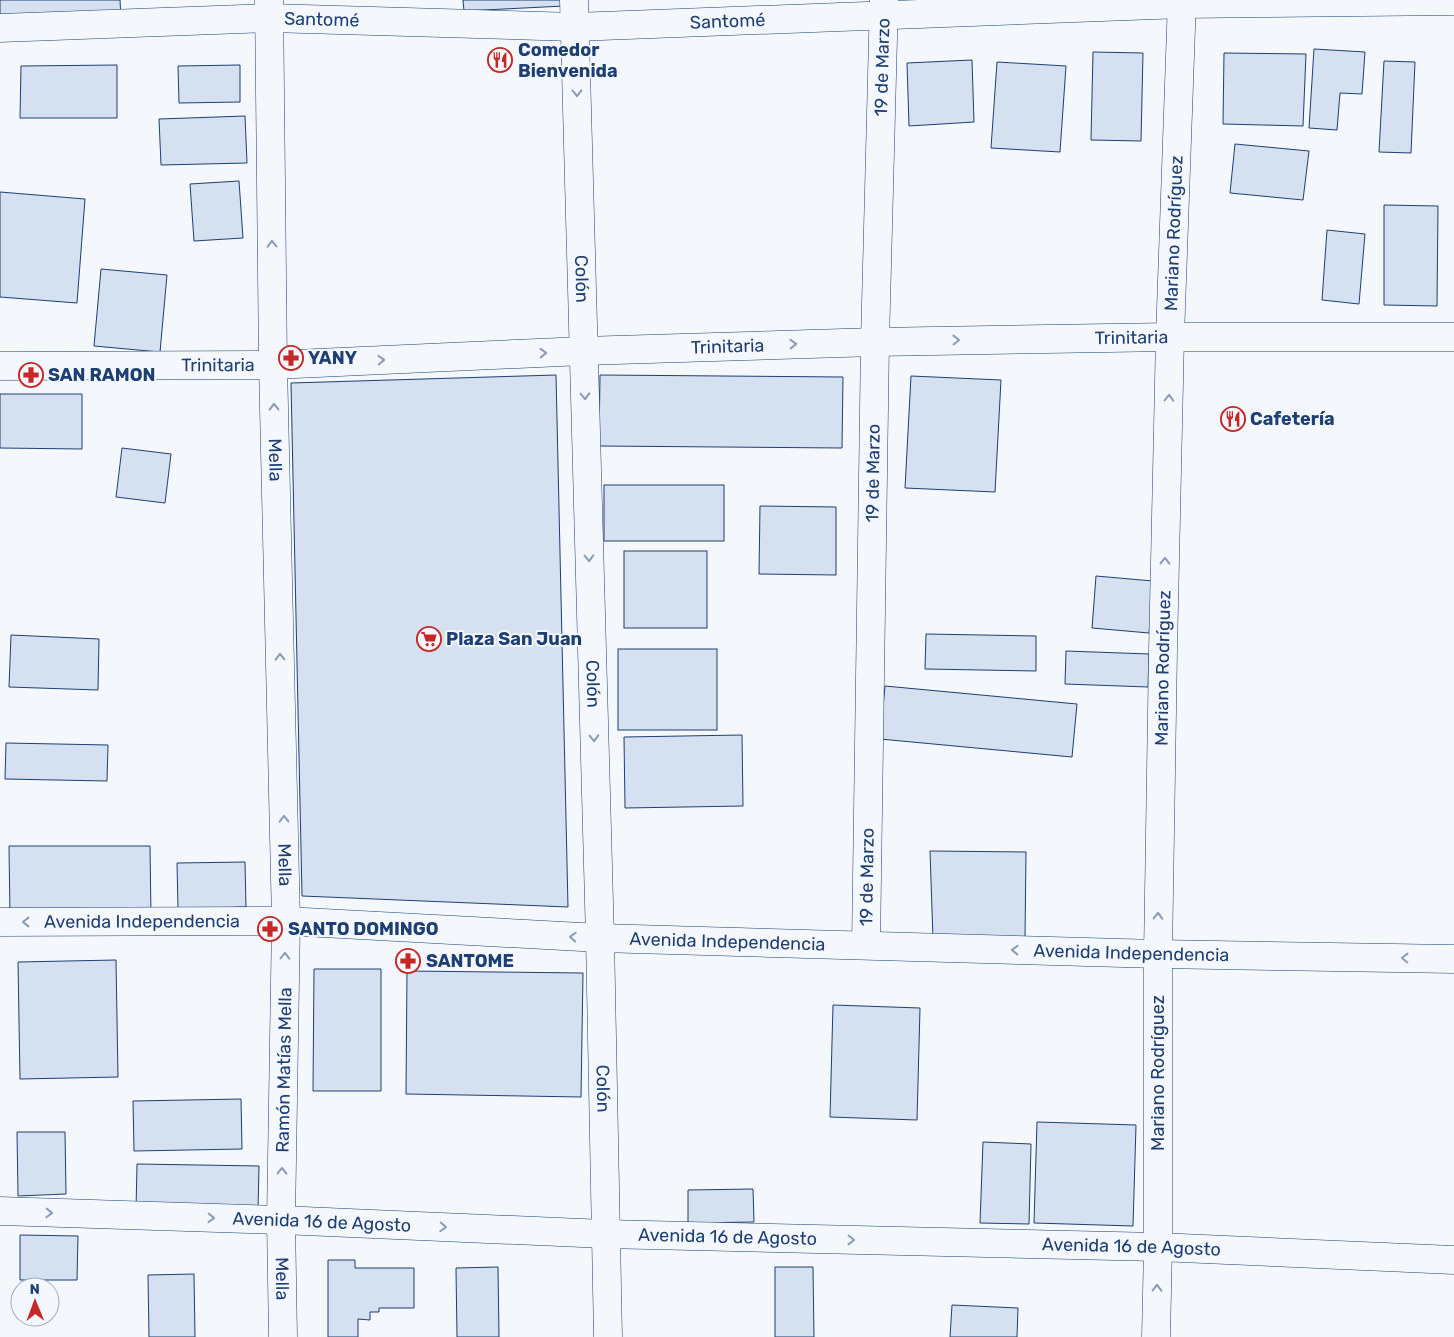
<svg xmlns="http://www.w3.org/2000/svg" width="1454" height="1337" viewBox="0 0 1454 1337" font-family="Rubik,sans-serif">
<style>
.building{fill:#d5e0f0;stroke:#1d3f73}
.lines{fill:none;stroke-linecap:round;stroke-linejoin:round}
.street-casing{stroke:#1d3f73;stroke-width:29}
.primary-casing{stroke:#1d3f73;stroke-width:29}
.street{stroke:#f4f7fb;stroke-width:28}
.primary{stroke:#f4f7fb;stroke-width:28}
.oneway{stroke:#889bb7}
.labels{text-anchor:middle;stroke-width:4;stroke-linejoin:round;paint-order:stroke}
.street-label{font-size:18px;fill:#1d3f73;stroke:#f4f7fb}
.poi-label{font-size:18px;font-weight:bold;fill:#1d3f73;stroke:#f4f7fb;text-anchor:start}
</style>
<rect width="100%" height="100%" fill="#f4f7fb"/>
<g class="building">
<path d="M0,0H120L121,19L0,20Z"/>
<path d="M463,0H564V6L464,11Z"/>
<path d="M1314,49L1365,52L1362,94L1340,93L1337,130L1309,128Z"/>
<path d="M1093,52L1143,53L1141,141L1091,140Z"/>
<path d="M1224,53L1306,54L1303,126L1223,124Z"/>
<path d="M972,60L974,122L909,126L907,63Z"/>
<path d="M1384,61L1415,62L1411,153L1379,152Z"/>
<path d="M997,62L1066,66L1060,152L991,148Z"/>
<path d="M117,65V118H20L21,66Z"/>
<path d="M240,65V102L179,103L178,66Z"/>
<path d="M245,116L247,163L161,165L159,119Z"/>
<path d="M1235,144L1309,151L1303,200L1230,193Z"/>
<path d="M239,181L243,238L194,241L190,184Z"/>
<path d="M0,192L85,199L77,303L0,297Z"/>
<path d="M1384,205L1438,206L1437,306L1384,305Z"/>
<path d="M1327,230L1365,234L1359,304L1322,300Z"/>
<path d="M101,269L167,275L160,352L94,346Z"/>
<path d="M556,375L568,907L302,896L291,383Z"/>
<path d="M600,375L843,377L842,448L599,446Z"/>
<path d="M911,376L1001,380L995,492L905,488Z"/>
<path d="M0,394H82V449L0,448Z"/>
<path d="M122,448L171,454L165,503L116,497Z"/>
<rect x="604" y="485" width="120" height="56"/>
<path d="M760,506L836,507V575L759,574Z"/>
<rect x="624" y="551" width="83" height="77"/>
<path d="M1096,576L1153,581L1149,633L1092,628Z"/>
<path d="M926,634L1036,636V671L925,669Z"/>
<path d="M11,635L99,639L98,690L9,687Z"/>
<rect x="618" y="649" width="99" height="81"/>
<path d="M1066,651L1149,654L1148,687L1065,684Z"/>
<path d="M885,686L1077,704L1072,757L880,739Z"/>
<path d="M742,735L743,806L625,808L624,737Z"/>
<path d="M6,743L108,745L107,781L5,779Z"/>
<path d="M9,846H150L151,916L10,917Z"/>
<path d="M930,851L1026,852L1025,938L933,939Z"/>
<path d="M245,862L246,907L178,909L177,863Z"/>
<path d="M116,960L118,1077L20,1079L18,962Z"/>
<path d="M314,969H381V1091H313Z"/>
<path d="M407,971L583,973L581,1097L406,1094Z"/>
<path d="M833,1005L920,1008L917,1120L830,1117Z"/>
<path d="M241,1099L242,1149L134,1151L133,1101Z"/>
<path d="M1037,1122L1136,1125L1133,1226L1034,1223Z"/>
<path d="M17,1132H65L66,1194L18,1196Z"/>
<path d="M983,1142L1031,1144L1029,1224L980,1223Z"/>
<path d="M137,1164L259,1166L258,1212L136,1210Z"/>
<path d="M753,1189L754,1222L688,1223V1190Z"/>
<path d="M20,1235L78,1236L77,1280H20Z"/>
<path d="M328,1260H355V1268H414V1308H379V1312H370V1320L358,1319V1337H328Z"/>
<path d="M498,1267L499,1337H457L456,1268Z"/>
<path d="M775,1267H813L814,1337H775Z"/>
<path d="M194,1274L195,1337H149L148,1275Z"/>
<path d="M952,1305L1018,1308L1017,1337H950Z"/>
</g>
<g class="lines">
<defs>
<g id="street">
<path id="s1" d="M269,0L273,365L286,921L281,1220L283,1337"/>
<path id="s2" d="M574,0L600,938L608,1337"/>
<path id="s3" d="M0,28L270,18L575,27L1182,4L1454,1"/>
<path id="s4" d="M0,366L273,365L583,351L875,342L1170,337H1454"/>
<path id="s5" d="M866,945L875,342L884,0"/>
<path id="s6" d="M1156,1337L1158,1247V954L1163,651L1170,337L1182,0"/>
</g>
<g id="primary">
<path id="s7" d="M0,922L286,921L600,938L1158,954L1454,959"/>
<path id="s8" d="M0,1211L281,1220L605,1234L1158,1247L1454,1260"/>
</g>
</defs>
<use href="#street" class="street-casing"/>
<use href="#primary" class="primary-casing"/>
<use href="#street" class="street"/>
<use href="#primary" class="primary"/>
</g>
<defs><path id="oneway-chevron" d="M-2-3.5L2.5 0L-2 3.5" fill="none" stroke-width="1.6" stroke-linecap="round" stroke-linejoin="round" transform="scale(1.25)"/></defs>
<g class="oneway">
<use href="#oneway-chevron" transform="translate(577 93) rotate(89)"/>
<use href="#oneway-chevron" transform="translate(272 244) rotate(-91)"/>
<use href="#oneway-chevron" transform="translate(956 340) rotate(-1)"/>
<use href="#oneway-chevron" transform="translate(793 344) rotate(-2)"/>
<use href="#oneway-chevron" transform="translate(543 353) rotate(-2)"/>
<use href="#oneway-chevron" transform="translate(381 360) rotate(-2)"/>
<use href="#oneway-chevron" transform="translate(585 396) rotate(88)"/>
<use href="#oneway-chevron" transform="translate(1169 398) rotate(-89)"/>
<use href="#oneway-chevron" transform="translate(274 407) rotate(-91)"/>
<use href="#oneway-chevron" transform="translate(589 558) rotate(88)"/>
<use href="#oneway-chevron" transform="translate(1165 561) rotate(-89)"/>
<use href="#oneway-chevron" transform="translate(280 657) rotate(-91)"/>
<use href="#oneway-chevron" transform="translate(594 738) rotate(88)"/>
<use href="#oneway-chevron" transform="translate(284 819) rotate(-91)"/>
<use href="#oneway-chevron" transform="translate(1158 916) rotate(-89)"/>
<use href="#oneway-chevron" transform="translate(26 922) rotate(180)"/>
<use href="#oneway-chevron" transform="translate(573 937) rotate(-177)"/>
<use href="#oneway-chevron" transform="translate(1015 950) rotate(-178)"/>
<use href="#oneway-chevron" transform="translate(285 956) rotate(-89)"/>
<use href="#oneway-chevron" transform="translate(1405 958) rotate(-179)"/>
<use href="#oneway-chevron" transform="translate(282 1171) rotate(-89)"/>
<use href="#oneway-chevron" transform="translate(49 1213) rotate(2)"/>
<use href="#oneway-chevron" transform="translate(211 1218) rotate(2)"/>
<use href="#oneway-chevron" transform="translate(443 1227) rotate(3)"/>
<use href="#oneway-chevron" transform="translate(851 1240) rotate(1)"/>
<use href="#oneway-chevron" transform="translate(1157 1288) rotate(-89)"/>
</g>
<defs>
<symbol id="restaurant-ring" viewBox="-11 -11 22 22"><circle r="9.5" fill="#f4f7fb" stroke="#c62828" stroke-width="1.5"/><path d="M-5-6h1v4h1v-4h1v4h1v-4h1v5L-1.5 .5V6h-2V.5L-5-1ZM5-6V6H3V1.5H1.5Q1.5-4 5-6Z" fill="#c62828"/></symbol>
<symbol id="pharmacy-ring" viewBox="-11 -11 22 22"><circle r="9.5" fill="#f4f7fb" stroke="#c62828" stroke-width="1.5"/><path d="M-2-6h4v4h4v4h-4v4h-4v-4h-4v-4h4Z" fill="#c62828"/></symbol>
<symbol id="supermarket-ring" viewBox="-11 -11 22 22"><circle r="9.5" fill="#f4f7fb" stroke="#c62828" stroke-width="1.5"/><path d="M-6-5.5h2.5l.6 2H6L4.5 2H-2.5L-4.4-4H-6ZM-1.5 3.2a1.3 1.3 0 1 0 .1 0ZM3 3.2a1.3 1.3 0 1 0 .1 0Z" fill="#c62828"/></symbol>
</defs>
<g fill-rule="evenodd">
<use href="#restaurant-ring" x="486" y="46" width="28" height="28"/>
<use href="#pharmacy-ring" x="277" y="344" width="28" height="28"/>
<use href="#pharmacy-ring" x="17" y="361" width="28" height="28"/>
<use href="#restaurant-ring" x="1219" y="405" width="28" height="28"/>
<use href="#supermarket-ring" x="415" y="625" width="28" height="28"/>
<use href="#pharmacy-ring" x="256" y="915" width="28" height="28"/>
<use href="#pharmacy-ring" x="394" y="947" width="28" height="28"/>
</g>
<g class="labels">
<g class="street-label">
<text dy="6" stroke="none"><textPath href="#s3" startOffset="322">Santomé</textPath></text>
<text dy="6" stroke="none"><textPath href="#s3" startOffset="728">Santomé</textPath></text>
<text dy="6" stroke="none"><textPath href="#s5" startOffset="878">19 de Marzo</textPath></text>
<text dy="6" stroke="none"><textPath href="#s6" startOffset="1104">Mariano Rodríguez</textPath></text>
<text dy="6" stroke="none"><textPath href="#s2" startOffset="279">Colón</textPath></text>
<text dy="6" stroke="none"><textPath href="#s4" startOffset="1132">Trinitaria</textPath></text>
<text dy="6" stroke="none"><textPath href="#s4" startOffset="728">Trinitaria</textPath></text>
<text dy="6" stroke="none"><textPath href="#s4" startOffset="218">Trinitaria</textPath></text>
<text dy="6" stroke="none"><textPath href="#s1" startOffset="460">Mella</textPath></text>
<text dy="6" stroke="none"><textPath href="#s5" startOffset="472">19 de Marzo</textPath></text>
<text dy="6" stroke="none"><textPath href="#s6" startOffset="669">Mariano Rodríguez</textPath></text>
<text dy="6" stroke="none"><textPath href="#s2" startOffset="684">Colón</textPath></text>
<text dy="6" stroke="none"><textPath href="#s1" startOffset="865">Mella</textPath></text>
<text dy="6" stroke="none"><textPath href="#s5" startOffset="68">19 de Marzo</textPath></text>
<text dy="6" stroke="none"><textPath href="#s7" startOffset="142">Avenida Independencia</textPath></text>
<text dy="6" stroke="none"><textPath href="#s7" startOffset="728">Avenida Independencia</textPath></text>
<text dy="6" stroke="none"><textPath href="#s7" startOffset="1132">Avenida Independencia</textPath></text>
<text transform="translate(284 1070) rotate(-89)" y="6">Ramón Matías Mella</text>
<text transform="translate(1158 1073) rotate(-90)" y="6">Mariano Rodríguez</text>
<text dy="6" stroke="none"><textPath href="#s2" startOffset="1089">Colón</textPath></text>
<text dy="6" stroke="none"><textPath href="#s8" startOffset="322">Avenida 16 de Agosto</textPath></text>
<text dy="6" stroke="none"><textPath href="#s8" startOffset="728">Avenida 16 de Agosto</textPath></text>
<text dy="6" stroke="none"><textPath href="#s8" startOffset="1132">Avenida 16 de Agosto</textPath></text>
<text dy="6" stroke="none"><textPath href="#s1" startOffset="1279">Mella</textPath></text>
</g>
<g class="poi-label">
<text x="518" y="56">Comedor<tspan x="518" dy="21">Bienvenida</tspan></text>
<text x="308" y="364">YANY</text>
<text x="48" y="381">SAN RAMON</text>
<text x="1250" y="425">Cafetería</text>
<text x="446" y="645">Plaza San Juan</text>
<text x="288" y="935">SANTO DOMINGO</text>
<text x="426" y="967">SANTOME</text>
</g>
</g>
<g transform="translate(35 1302) rotate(359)"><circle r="24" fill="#f4f7fb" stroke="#9eadc5"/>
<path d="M0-4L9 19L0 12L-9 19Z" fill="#c62828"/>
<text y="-8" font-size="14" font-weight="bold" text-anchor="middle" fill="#1d3f73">N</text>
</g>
</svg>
